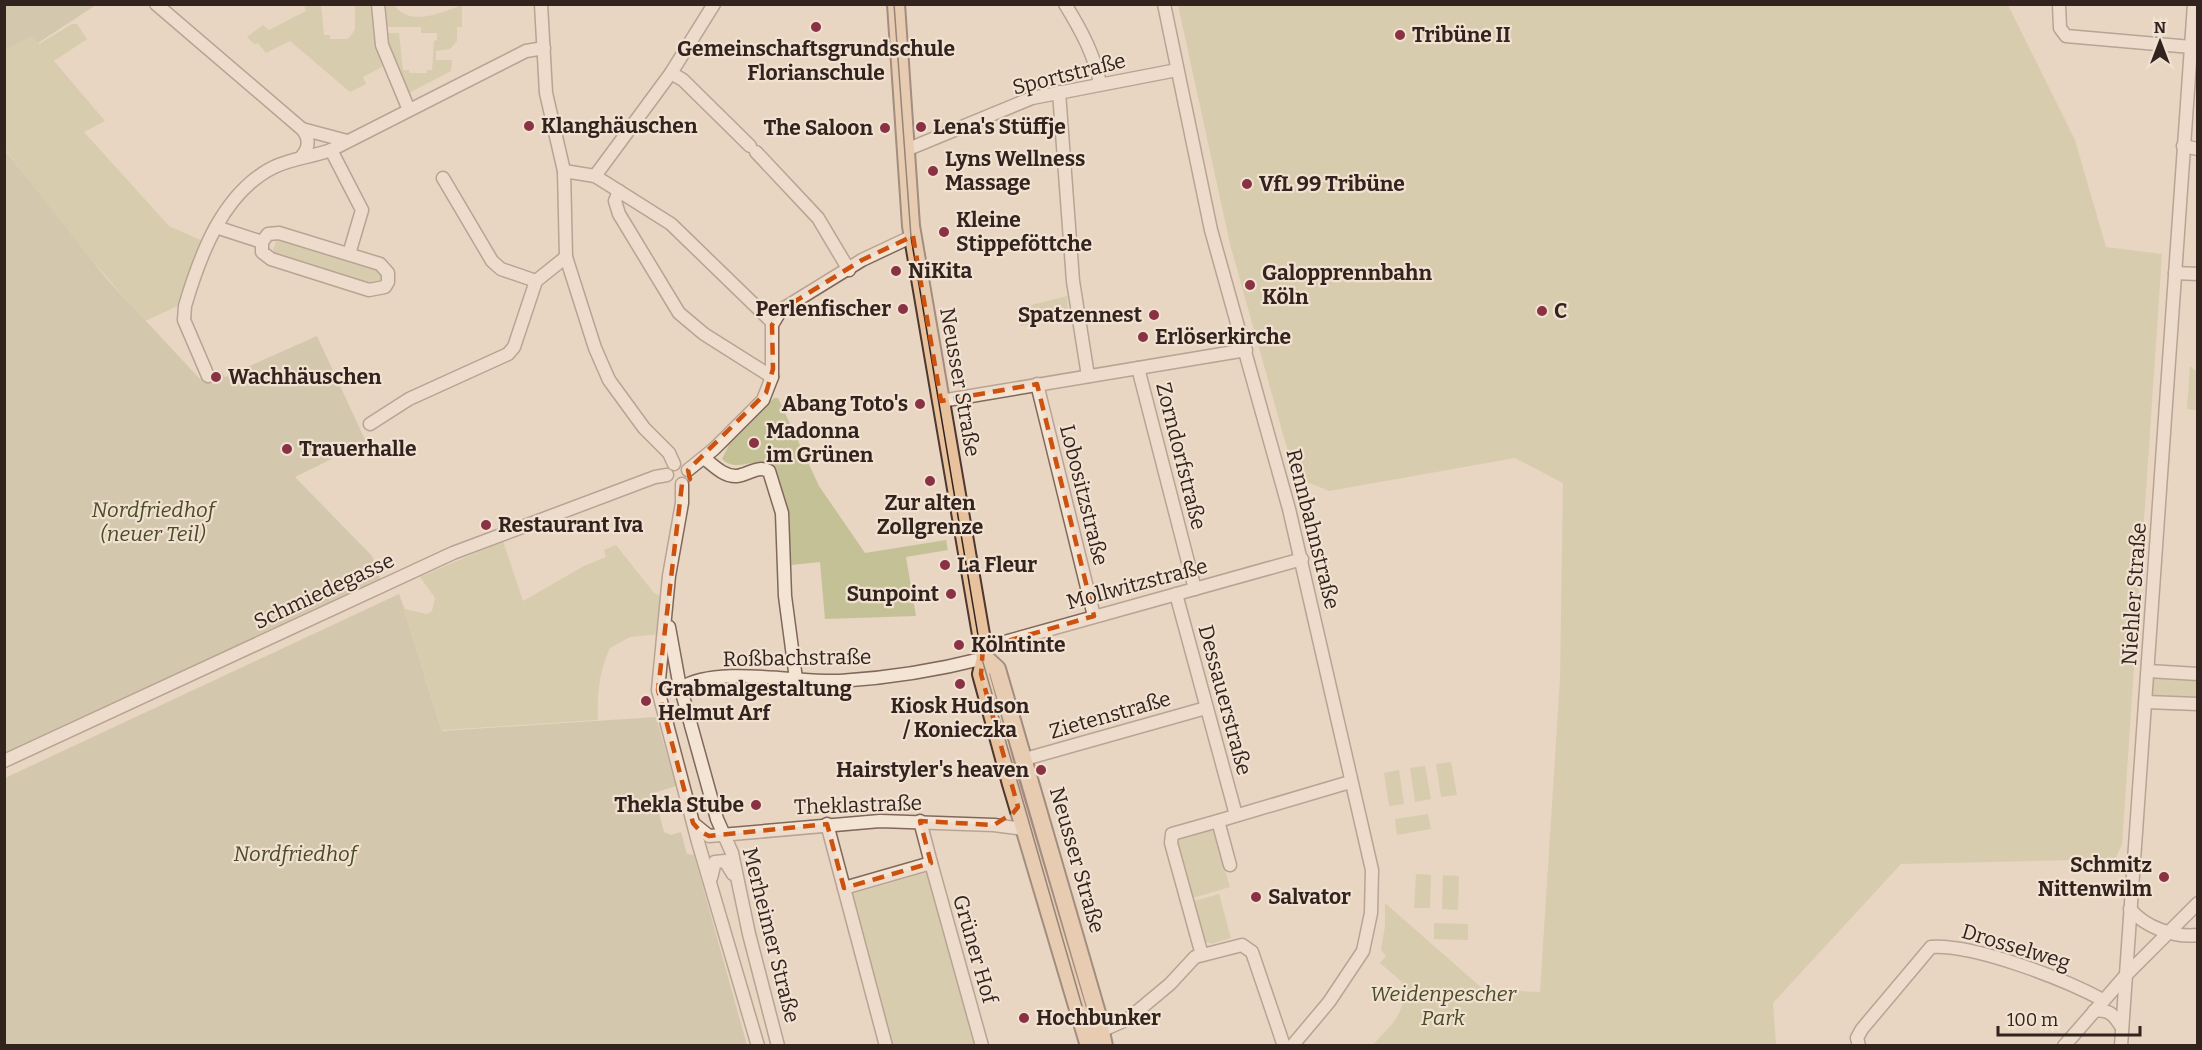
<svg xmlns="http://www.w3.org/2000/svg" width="2202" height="1050" viewBox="0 0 2202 1050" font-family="Bitter,serif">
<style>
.green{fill:#c5c197}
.cemetery{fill:#bab896}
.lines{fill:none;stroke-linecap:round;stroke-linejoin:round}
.minor-casing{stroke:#80685b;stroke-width:15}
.major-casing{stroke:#4e372f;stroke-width:20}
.minor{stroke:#f4e4d4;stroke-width:12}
.major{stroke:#e8c29d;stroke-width:16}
.tram{stroke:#32231e;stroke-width:1.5}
.marked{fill:none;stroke:#cd510f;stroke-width:4.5;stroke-dasharray:12 8;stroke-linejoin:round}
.poi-dot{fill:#893244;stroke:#f1e1d1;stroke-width:2}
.labels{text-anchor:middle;stroke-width:4.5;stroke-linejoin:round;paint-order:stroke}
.poi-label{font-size:21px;font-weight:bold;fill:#32231e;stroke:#f1e1d1;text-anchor:start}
.street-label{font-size:21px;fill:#32231e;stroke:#f1e1d1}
.park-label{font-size:21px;font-style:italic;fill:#4a4c27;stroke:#f1e1d1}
</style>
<rect width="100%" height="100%" fill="#e8d5c2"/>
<g class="green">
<path d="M321,4L324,35H330V39H348L355,30V6L371,5L374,35L382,67L363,77L366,84L350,92L290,41L266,53L258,43L254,44L247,37L263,25L269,30L306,11L304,5Z"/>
<path d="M384,5H394C411,28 442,12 462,5V27H457V41L450,49L436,51V60H452L451,71L409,93L392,55L387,33H399L403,70H409V73H427V70H432L434,41L437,40V33H421V27H386Z"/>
<path d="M1178,5H2008L2075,140L2106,247L2162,254L2122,845L2115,859L1901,864L1773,1003L1776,1045H1373C1393,1022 1408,1014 1401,981L1380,963L1386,956L1381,950L1385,926V903L1483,989L1540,992L1560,679L1563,483L1515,458L1329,491L1295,477L1230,244Z"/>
<path d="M72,24H77L87,39L54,61L105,121L84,132L169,226L205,242L180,305L145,321L63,227L5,149V50L31,35L39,44Z"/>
<path d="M278,235L377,265L385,278L378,287L271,256Z"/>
<path d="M1067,296L1068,315L1021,326L1016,309Z"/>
<path d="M2190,366L2197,372V410L2187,409Z"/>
<path d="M774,398H778L819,486L865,553L946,540L948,550L906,557L916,616L825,619L820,562L791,565L789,514L771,466C755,455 737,474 722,459L732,438Z"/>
<path d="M503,541L523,601L584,566L606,557L604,550L616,545L654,593L660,596V634L630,637L610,648C599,672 597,694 598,720L442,730L399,594L405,609L427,614L432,611L435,598L420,577Z"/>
<path d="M2152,675L2197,678V700L2151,697Z"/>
<path d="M1451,762L1457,795L1441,797L1436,764Z"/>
<path d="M1425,766L1431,799L1415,802L1410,768Z"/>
<path d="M1399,770L1404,804L1389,806L1384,773Z"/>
<path d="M1428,814L1431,829L1397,835L1395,819Z"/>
<path d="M1210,829L1214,833L1230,887L1193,898L1177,841L1180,836Z"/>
<path d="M928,872L980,1045H890L848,895Z"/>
<path d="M1416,874L1431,875L1430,908H1414Z"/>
<path d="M1443,875L1459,876L1458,910L1442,909Z"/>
<path d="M1219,894L1231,938L1211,944L1205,941L1194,901Z"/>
<path d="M1434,923L1468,924V940L1434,939Z"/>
</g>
<g class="cemetery">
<path d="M5,4H96V5L38,43L31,36L5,50Z"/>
<path d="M4,149L105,277L200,379L221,371L225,377L317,336L366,442L295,477L372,556L381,580L5,753Z"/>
<path d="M399,594L442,731L656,717L676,786L654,793L664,832L671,835L681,832L687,854L694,855L747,1045H5V778Z"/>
</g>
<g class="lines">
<defs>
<g id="minor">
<path d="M156,4L302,129C310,138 309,148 302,156"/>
<path d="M378,4L382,45L409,110"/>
<path d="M541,4L546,93L564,171L566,257L595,348L609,380L644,428L669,453L674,464"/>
<path d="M1065,4C1081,30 1094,54 1100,83"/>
<path d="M1164,4L1211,230L1289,509L1372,870L1371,913L1363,951L1329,1002L1292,1046"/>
<path d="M2059,4L2060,28L2066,36L2191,47"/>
<path d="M671,73L683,80L750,146"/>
<path d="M1059,92L1073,281L1088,376"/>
<path d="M302,129L347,141"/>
<path d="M2183,146L2198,149"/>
<path d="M331,150L362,210L349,254"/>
<path d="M906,150L1032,98L1177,70"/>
<path d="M756,152L818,218L849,270"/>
<path d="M564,171L595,176L671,224L772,322"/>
<path d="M595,176L671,73L714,4"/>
<path d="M443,178L492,261L501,269L536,281"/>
<path d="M619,191L615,201L619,214L679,313L704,334L772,377"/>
<path d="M216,227L262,242"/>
<path d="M279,233L380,264L388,273V282L385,287L369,290L271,259L262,252V242L268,234Z"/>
<path d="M2175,273L2198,274"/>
<path d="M1138,368L1195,589"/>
<path d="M208,376L184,320L185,306C200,255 223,192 274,167C293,158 312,157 331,150L526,51L544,48"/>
<path d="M1037,384L1094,616"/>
<path d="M941,401L1246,350"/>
<path d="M370,424L409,399L508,354L514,347L536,281L566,257"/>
<path d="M704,458C713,465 724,477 737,476C748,475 757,465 769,471L782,513L785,596L796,679"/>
<path d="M688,470L714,449L763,400L772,377V325L781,310L862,260L913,236"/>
<path d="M682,484V503L669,576L658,690L698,842L758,1046"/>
<path d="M1176,594L1236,815"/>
<path d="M669,627L679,682L717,819L732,853L749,934L778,1046"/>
<path d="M983,648L1302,559"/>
<path d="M2148,671L2198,674"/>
<path d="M681,688C717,665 798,683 840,681C889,678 938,670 985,658"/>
<path d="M2146,702L2198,704"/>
<path d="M1025,759L1206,708"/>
<path d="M4,761L453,553L655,477L667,475"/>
<path d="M920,821L931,863"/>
<path d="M1218,821L1350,782"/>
<path d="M694,824L709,836L880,821L994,825L1024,829"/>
<path d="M827,824L844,888"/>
<path d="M711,878L715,862L725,861L733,874"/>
<path d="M2130,909C2145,927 2174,938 2198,935"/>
<path d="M1202,955L1171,843L1172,834L1218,821L1230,865"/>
<path d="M2094,1011C2109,1008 2115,1016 2122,1028"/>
<path d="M1094,1034L1128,1019L1170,984L1195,957L1242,945L1252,952L1284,1046"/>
<path d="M886,1046L844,888L931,863L982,1046"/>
<path d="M1859,1046L1857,1038L1862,1029L1931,947C1974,944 2064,979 2103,1000"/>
<path d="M2064,1046L2126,975L2198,903"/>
<path d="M2121,1046L2194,4"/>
</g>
<g id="major">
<path d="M896,4L911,226L985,658L981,674L1011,784L1089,1046"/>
<path d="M985,658L997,669L1097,1013L1104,1046"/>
</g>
</defs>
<use href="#minor" class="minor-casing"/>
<use href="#major" class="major-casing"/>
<use href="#minor" class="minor"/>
<use href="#major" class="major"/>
<path class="tram" d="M894,4L911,237L982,659L1082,1006"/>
</g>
<path d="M0 0H2202V1050H0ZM913,236L941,401L1037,384L1094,616L983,648L981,674L1018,807L1013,813L994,825L920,821L931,863L844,888L827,824L709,836L701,832L693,823L658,690L682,484L690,479L688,470L766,393L773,369L772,325L781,310L862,260Z" fill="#e8d5c2" fill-opacity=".55" fill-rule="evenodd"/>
<path class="marked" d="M913,236L941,401L1037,384L1094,616L983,648L981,674L1018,807L1013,813L994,825L920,821L931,863L844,888L827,824L709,836L701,832L693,823L658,690L682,484L690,479L688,470L766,393L773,369L772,325L781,310L862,260Z"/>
<g class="poi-dot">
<circle cx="816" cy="27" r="6"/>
<circle cx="1400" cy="35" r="6"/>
<circle cx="529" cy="126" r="6"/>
<circle cx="921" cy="127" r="6"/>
<circle cx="885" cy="128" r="6"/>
<circle cx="933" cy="171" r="6"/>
<circle cx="1247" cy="184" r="6"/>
<circle cx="944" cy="232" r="6"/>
<circle cx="896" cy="271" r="6"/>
<circle cx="1250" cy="285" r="6"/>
<circle cx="903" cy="309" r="6"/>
<circle cx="1542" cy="311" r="6"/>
<circle cx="1154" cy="315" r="6"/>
<circle cx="1143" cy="337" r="6"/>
<circle cx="216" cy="377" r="6"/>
<circle cx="920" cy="404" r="6"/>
<circle cx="754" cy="443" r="6"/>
<circle cx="287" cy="449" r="6"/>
<circle cx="930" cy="481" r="6"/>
<circle cx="486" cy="525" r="6"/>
<circle cx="945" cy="565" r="6"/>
<circle cx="951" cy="594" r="6"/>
<circle cx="959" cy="645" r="6"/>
<circle cx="960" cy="684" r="6"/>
<circle cx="646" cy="701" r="6"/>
<circle cx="1041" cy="770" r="6"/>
<circle cx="756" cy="805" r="6"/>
<circle cx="2164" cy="877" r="6"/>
<circle cx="1256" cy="897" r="6"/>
<circle cx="1024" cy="1018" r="6"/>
</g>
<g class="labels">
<g class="poi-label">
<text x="1412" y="42">Tribüne II</text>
<text x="816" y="56" text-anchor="middle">Gemeinschaftsgrundschule<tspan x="816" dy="24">Florianschule</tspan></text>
<text x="541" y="133">Klanghäuschen</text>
<text x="933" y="134">Lena's Stüffje</text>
<text x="873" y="135" text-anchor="end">The Saloon</text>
<text x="945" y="166">Lyns Wellness<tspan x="945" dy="24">Massage</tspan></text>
<text x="1259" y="191">VfL 99 Tribüne</text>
<text x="956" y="227">Kleine<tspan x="956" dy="24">Stippeföttche</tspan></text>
<text x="908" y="278">NiKita</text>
<text x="1262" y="280">Galopprennbahn<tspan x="1262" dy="24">Köln</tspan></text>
<text x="891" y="316" text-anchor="end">Perlenfischer</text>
<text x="1554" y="318">C</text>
<text x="1142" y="322" text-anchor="end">Spatzennest</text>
<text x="1155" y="344">Erlöserkirche</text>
<text x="228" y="384">Wachhäuschen</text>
<text x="908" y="411" text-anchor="end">Abang Toto's</text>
<text x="766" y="438">Madonna<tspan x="766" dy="24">im Grünen</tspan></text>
<text x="299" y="456">Trauerhalle</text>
<text x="930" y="510" text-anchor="middle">Zur alten<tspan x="930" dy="24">Zollgrenze</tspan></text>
<text x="498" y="532">Restaurant Iva</text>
<text x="957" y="572">La Fleur</text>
<text x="939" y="601" text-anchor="end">Sunpoint</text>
<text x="971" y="652">Kölntinte</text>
<text x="658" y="696">Grabmalgestaltung<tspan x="658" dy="24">Helmut Arf</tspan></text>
<text x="960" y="713" text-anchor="middle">Kiosk Hudson<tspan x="960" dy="24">/ Konieczka</tspan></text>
<text x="1029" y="777" text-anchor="end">Hairstyler's heaven</text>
<text x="744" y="812" text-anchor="end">Thekla Stube</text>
<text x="2152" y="872" text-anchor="end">Schmitz<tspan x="2152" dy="24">Nittenwilm</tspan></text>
<text x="1268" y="904">Salvator</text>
<text x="1036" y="1025">Hochbunker</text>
</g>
<g class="street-label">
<text transform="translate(1069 74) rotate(-14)" y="7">Sportstraße</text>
<text transform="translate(960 382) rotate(80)" y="7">Neusser Straße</text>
<text transform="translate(1181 456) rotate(76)" y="7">Zorndorfstraße</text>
<text transform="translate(1084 495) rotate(76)" y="7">Lobositzstraße</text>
<text transform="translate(1313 529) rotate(76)" y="7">Rennbahnstraße</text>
<text transform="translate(1137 584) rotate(-15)" y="7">Mollwitzstraße</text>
<text transform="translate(324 591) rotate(-25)" y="7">Schmiedegasse</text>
<text transform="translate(2134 594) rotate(-86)" y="7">Niehler Straße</text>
<text transform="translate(797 658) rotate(-1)" y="7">Roßbachstraße</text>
<text transform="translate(1225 700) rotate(75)" y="7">Dessauerstraße</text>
<text transform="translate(1110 715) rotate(-16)" y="7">Zietenstraße</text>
<text transform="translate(858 805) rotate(-2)" y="7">Theklastraße</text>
<text transform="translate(1077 860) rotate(74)" y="7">Neusser Straße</text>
<text transform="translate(771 935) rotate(76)" y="7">Merheimer Straße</text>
<text transform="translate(2016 947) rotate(17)" y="7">Drosselweg</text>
<text transform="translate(975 949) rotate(74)" y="7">Grüner Hof</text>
</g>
<g class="park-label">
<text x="153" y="517">Nordfriedhof<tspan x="153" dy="24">(neuer Teil)</tspan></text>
<text x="295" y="861">Nordfriedhof</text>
<text x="1443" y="1001">Weidenpescher<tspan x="1443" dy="24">Park</tspan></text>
</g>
</g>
<rect width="2202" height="1050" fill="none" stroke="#32231e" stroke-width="12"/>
<g transform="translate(2160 42)" stroke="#f1e1d1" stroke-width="4.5" paint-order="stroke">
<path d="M0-4.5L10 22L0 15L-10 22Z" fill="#32231e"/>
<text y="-9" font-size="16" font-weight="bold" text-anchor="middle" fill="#32231e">N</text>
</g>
<path d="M1998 1026v9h142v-9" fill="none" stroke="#32231e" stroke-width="3"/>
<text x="2007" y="1026" font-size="18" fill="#32231e" stroke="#f1e1d1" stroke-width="4.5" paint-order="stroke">100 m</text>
</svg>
